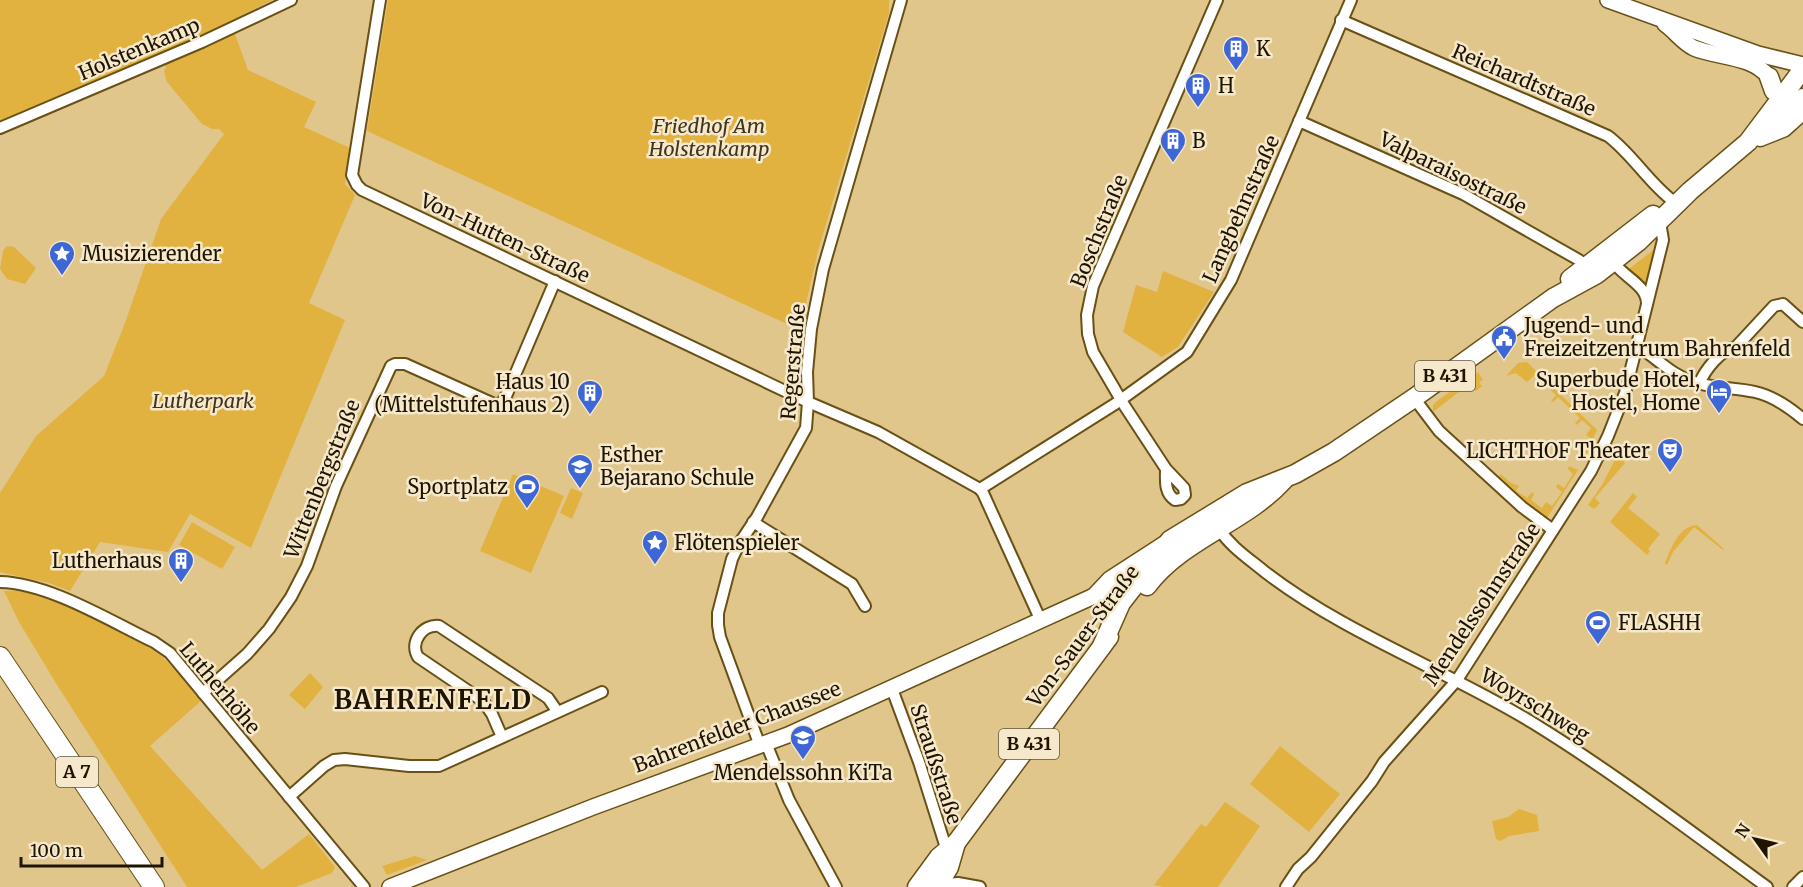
<svg xmlns="http://www.w3.org/2000/svg" width="1803" height="887" viewBox="0 0 1803 887" font-family="Merriweather,serif">
<style>
.green{fill:#e1b240}
.lines{fill:none;stroke-linecap:round;stroke-linejoin:round}
.street-casing{stroke:#695116;stroke-width:14}
.secondary-casing{stroke:#695116;stroke-width:18}
.primary-casing{stroke:#695116;stroke-width:21}
.highway-casing{stroke:#695116;stroke-width:22}
.street{stroke:#fff;stroke-width:10}
.secondary{stroke:#fff;stroke-width:15}
.primary{stroke:#fff;stroke-width:18}
.highway{stroke:#fff;stroke-width:20}
.labels{text-anchor:middle;stroke-width:5;stroke-linejoin:round;paint-order:stroke}
.shield{fill:#f6e8cb;stroke:#5f543d;stroke-width:1.5}
.shield-label{font-size:18px;font-weight:bold;fill:#1e1400}
.street-label{font-size:20px;fill:#1e1400;stroke:#f6e8cb}
.poi-label{font-size:20px;fill:#1e1400;stroke:#f6e8cb;text-anchor:start}
.park-label{font-size:20px;font-style:italic;fill:#3f341d;stroke:#f6e8cb}
.district-label{font-size:26px;font-weight:bold;letter-spacing:1.5px;fill:#1e1400;stroke:#f6e8cb}
</style>
<rect width="100%" height="100%" fill="#e1c68c"/>
<g class="green">
<path d="M0,0H272L201,36L0,121Z"/>
<path d="M388,0H889V13L818,251L800,330L367,131Z"/>
<path d="M235,34L248,70L316,102L304,127L350,148L345,184L355,195L309,303L345,320L251,548L190,514L168,552L100,542L70,591L49,583L0,572V493L36,436L104,376L125,323L161,219L224,134L219,129H212L202,124L167,82L164,71L166,67L163,64Z"/>
<path d="M7,246L14,247L36,268L25,284L7,279L0,269L3,251Z"/>
<path d="M1656,248L1649,287L1629,269Z"/>
<path d="M1163,271L1214,292L1178,347L1162,357L1123,332L1136,285L1157,292Z"/>
<path d="M1527,362L1597,430L1584,460L1575,455L1583,457L1587,448L1581,445L1582,443L1588,446L1592,439L1586,435L1591,428L1582,420L1577,425L1575,423L1580,418L1558,397L1553,402L1551,401L1556,395L1545,385L1539,390L1535,386L1540,380L1535,375L1527,382L1516,373L1506,376L1518,363Z"/>
<path d="M1478,372L1483,380L1479,382L1482,386L1476,391L1468,385L1433,412V405L1437,401Z"/>
<path d="M1618,454L1625,463L1595,498L1600,503L1594,509L1588,505L1602,485Z"/>
<path d="M1569,466L1578,470L1547,518L1530,506L1499,477L1501,474L1511,483L1519,486L1516,491L1527,498L1532,492L1534,494L1531,500L1542,508L1546,502L1552,506L1562,492L1556,487L1558,484L1564,488L1573,474L1568,469Z"/>
<path d="M513,474L564,496L531,573L480,551Z"/>
<path d="M571,488L583,493L572,519L560,513Z"/>
<path d="M1633,493L1637,497L1628,508L1660,534L1648,549L1650,551L1647,555L1610,522Z"/>
<path d="M192,522L235,547L222,569L179,545Z"/>
<path d="M1697,525L1723,548V550L1694,527L1673,552L1667,565L1665,563C1671,548 1679,526 1697,525Z"/>
<path d="M19,590C58,600 131,631 161,656C176,669 188,685 201,701L150,746L262,870L309,834L335,867L332,873L296,887H187L57,685L19,622L4,591Z"/>
<path d="M310,673L323,687L305,709L289,695Z"/>
<path d="M1280,746L1340,794L1309,832L1250,784Z"/>
<path d="M1225,802L1260,826L1218,887H1163L1154,885L1201,824L1206,827Z"/>
<path d="M1519,809L1537,815L1539,831L1509,836L1501,841L1496,839L1492,821L1508,817Z"/>
<path d="M415,856L427,860L387,875L382,866Z"/>
</g>
<g class="lines">
<defs>
<g id="street">
<path d="M380,0L352,175L357,185L362,190L808,402L878,432L980,489L1115,404L1187,352L1231,280L1351,0"/>
<path d="M1341,20L1608,136C1633,155 1648,182 1673,201"/>
<path d="M1299,121L1463,194L1579,260L1585,267"/>
<path d="M0,128L202,42L291,0"/>
<path d="M1612,257C1618,276 1646,282 1647,303"/>
<path d="M1637,346C1656,357 1670,374 1691,381C1712,389 1734,387 1755,392C1773,396 1789,407 1803,419"/>
<path d="M1699,384C1705,370 1721,349 1736,347L1774,306L1783,304L1803,322"/>
<path d="M1414,398L1439,431L1522,507L1553,530"/>
<path d="M1166,469C1166,480 1164,493 1175,500L1181,499L1185,495L1184,488L1166,469L1124,405L1093,352L1088,334L1087,315L1093,286L1217,0"/>
<path d="M980,489L983,493L1041,621"/>
<path d="M753,522L852,584L865,606"/>
<path d="M1219,529C1231,547 1248,558 1265,572C1347,635 1445,669 1533,723C1614,773 1690,831 1767,887"/>
<path d="M0,582C49,583 110,621 154,642L170,653L364,887"/>
<path d="M892,689L919,762L947,851"/>
<path d="M203,693L247,654L269,629L291,597L307,566L336,486L391,366L395,364H405L494,404H501L506,396L555,281"/>
<path d="M502,737L492,714L483,701L418,657C409,642 423,624 439,626L548,698L557,711"/>
<path d="M766,743L789,800L836,887"/>
<path d="M760,746L720,637L718,625V613L732,559L739,544L757,517L806,428L808,402L807,372L811,329L823,269L901,0"/>
<path d="M289,797L324,766L334,760L345,759L409,766H439L602,692"/>
<path d="M936,885L958,883L980,887"/>
<path d="M1286,887L1298,869L1311,857L1372,781L1384,762L1457,680L1591,471L1608,436L1625,393L1663,240L1661,228L1654,222"/>
<path d="M1793,887L1803,877"/>
</g>
<g id="secondary">
<path d="M1608,0L1758,54L1803,65"/>
<path d="M1665,24C1676,32 1682,42 1694,48C1718,58 1751,55 1769,77"/>
<path d="M1764,137L1784,129L1803,112"/>
<path d="M1094,596L1110,579L1164,544"/>
<path d="M390,887L593,807L788,735L1094,596L1109,593L1140,579"/>
</g>
<g id="primary">
<path d="M1769,77L1774,91"/>
<path d="M1760,137L1803,98"/>
<path d="M1570,279L1653,215"/>
<path d="M1147,586C1182,539 1245,523 1284,480"/>
<path d="M1102,646L1121,603L1170,540L1247,493L1295,474L1334,452L1414,398L1553,298L1597,274L1638,242L1690,191L1748,142L1803,69"/>
<path d="M917,887L939,857L956,843L1109,637"/>
<path d="M937,887L949,867L956,843"/>
</g>
<path id="highway" d="M0,657L154,887"/>
</defs>
<use href="#street" class="street-casing"/>
<use href="#secondary" class="secondary-casing"/>
<use href="#primary" class="primary-casing"/>
<use href="#highway" class="highway-casing"/>
<use href="#street" class="street"/>
<use href="#secondary" class="secondary"/>
<use href="#primary" class="primary"/>
<use href="#highway" class="highway"/>
</g>
<defs>
<symbol id="building-pin" viewBox="-11 -11 22 30"><path d="M0 17L-7.5 6A9.5 9.5 0 1 1 7.5 6Z" fill="#3d66d7" stroke="#f6e8cb"/><path d="M-4-6H4V6H1V3H-1V6H-4ZM-2.5-4.3h1.7v1.8h-1.7ZM.8-4.3h1.7v1.8H.8ZM-2.5-1h1.7V.8h-1.7ZM.8-1h1.7V.8H.8Z" fill="#fff"/></symbol>
<symbol id="sight-pin" viewBox="-11 -11 22 30"><path d="M0 17L-7.5 6A9.5 9.5 0 1 1 7.5 6Z" fill="#3d66d7" stroke="#f6e8cb"/><path d="M0-6L1.8-2.2L6-1.7L2.9 1.2L3.7 5.4L0 3.3L-3.7 5.4L-2.9 1.2L-6-1.7L-1.8-2.2Z" fill="#fff"/></symbol>
<symbol id="civic-pin" viewBox="-11 -11 22 30"><path d="M0 17L-7.5 6A9.5 9.5 0 1 1 7.5 6Z" fill="#3d66d7" stroke="#f6e8cb"/><path d="M-.6-6.5H3V-4.5H.6V-3L4-1V1h2V6H-6V1h2V-1L-.6-3ZM-1.2 2.5V6h2.4V2.5Z" fill="#fff"/></symbol>
<symbol id="hotel-pin" viewBox="-11 -11 22 30"><path d="M0 17L-7.5 6A9.5 9.5 0 1 1 7.5 6Z" fill="#3d66d7" stroke="#f6e8cb"/><path d="M-6-4.5h1.5V1H6V5H4.5V3h-9V5H-6ZM-4 0a1.8 1.8 0 1 1 3.6 0ZM.5 0V-2.5h3Q6-2.5 6 0Z" fill="#fff"/></symbol>
<symbol id="theatre-pin" viewBox="-11 -11 22 30"><path d="M0 17L-7.5 6A9.5 9.5 0 1 1 7.5 6Z" fill="#3d66d7" stroke="#f6e8cb"/><path d="M-5-5.5Q0-4 5-5.5V0Q5 5 0 6Q-5 5-5 0ZM-3.3-2.5H-1v1.5H-3.3ZM1-2.5H3.3v1.5H1ZM-2.8 1Q0 5.5 2.8 1Z" fill="#fff"/></symbol>
<symbol id="school-pin" viewBox="-11 -11 22 30"><path d="M0 17L-7.5 6A9.5 9.5 0 1 1 7.5 6Z" fill="#3d66d7" stroke="#f6e8cb"/><path d="M0-5L7-2L0 1L-7-2ZM-4 1L0 2.5L4 1V4Q0 6-4 4Z" fill="#fff"/></symbol>
<symbol id="stadium-pin" viewBox="-11 -11 22 30"><path d="M0 17L-7.5 6A9.5 9.5 0 1 1 7.5 6Z" fill="#3d66d7" stroke="#f6e8cb"/><path d="M0-5a6.5 5 0 1 0 0 10a6.5 5 0 1 0 0-10ZM-3.5-1.8h7v3.6h-7Z" fill="#fff"/></symbol>
</defs>
<g fill-rule="evenodd">
<use href="#building-pin" x="1221" y="34" width="30" height="40"/>
<use href="#building-pin" x="1183" y="71" width="30" height="40"/>
<use href="#building-pin" x="1158" y="126" width="30" height="40"/>
<use href="#sight-pin" x="47" y="239" width="30" height="40"/>
<use href="#civic-pin" x="1489" y="323" width="30" height="40"/>
<use href="#hotel-pin" x="1704" y="377" width="30" height="40"/>
<use href="#building-pin" x="575" y="378" width="30" height="40"/>
<use href="#theatre-pin" x="1655" y="436" width="30" height="40"/>
<use href="#school-pin" x="565" y="452" width="30" height="40"/>
<use href="#stadium-pin" x="512" y="472" width="30" height="40"/>
<use href="#sight-pin" x="640" y="528" width="30" height="40"/>
<use href="#building-pin" x="166" y="546" width="30" height="40"/>
<use href="#stadium-pin" x="1583" y="608" width="30" height="40"/>
<use href="#school-pin" x="788" y="723" width="30" height="40"/>
</g>
<g class="labels">
<g class="shield">
<rect x="1415" y="361" width="60" height="30" rx="4.5"/>
<rect x="999" y="729" width="60" height="30" rx="4.5"/>
<rect x="56" y="757" width="42" height="30" rx="4.5"/>
</g>
<g class="shield-label">
<text x="1445" y="382">B 431</text>
<text x="1029" y="750">B 431</text>
<text x="77" y="778">A 7</text>
</g>
<g class="street-label">
<text transform="translate(139 49) rotate(-23)" y="7">Holstenkamp</text>
<text transform="translate(1524 80) rotate(23)" y="7">Reichardtstraße</text>
<text transform="translate(1453 173) rotate(26)" y="7">Valparaisostraße</text>
<text transform="translate(1241 209) rotate(-66)" y="7">Langbehnstraße</text>
<text transform="translate(1099 231) rotate(-68)" y="7">Boschstraße</text>
<text transform="translate(505 238) rotate(25)" y="7">Von-Hutten-Straße</text>
<text transform="translate(793 362) rotate(-85)" y="7">Regerstraße</text>
<text transform="translate(322 479) rotate(-68)" y="7">Wittenbergstraße</text>
<text transform="translate(1482 604) rotate(-56)" y="7">Mendelssohnstraße</text>
<text transform="translate(1083 636) rotate(-53)" y="7">Von-Sauer-Straße</text>
<text transform="translate(220 688) rotate(50)" y="7">Lutherhöhe</text>
<text transform="translate(1535 705) rotate(31)" y="7">Woyrschweg</text>
<text transform="translate(737 727) rotate(-21)" y="7">Bahrenfelder Chaussee</text>
<text transform="translate(936 764) rotate(72)" y="7">Straußstraße</text>
</g>
<g class="poi-label">
<text x="1256" y="56">K</text>
<text x="1218" y="93">H</text>
<text x="1192" y="148">B</text>
<text x="82" y="261">Musizierender</text>
<text x="1524" y="333">Jugend- und<tspan x="1524" dy="23">Freizeitzentrum Bahrenfeld</tspan></text>
<text x="1700" y="387" text-anchor="end">Superbude Hotel,<tspan x="1700" dy="23">Hostel, Home</tspan></text>
<text x="570" y="389" text-anchor="end">Haus 10<tspan x="570" dy="23">(Mittelstufenhaus 2)</tspan></text>
<text x="1650" y="458" text-anchor="end">LICHTHOF Theater</text>
<text x="600" y="462">Esther<tspan x="600" dy="23">Bejarano Schule</tspan></text>
<text x="508" y="494" text-anchor="end">Sportplatz</text>
<text x="674" y="550">Flötenspieler</text>
<text x="162" y="568" text-anchor="end">Lutherhaus</text>
<text x="1618" y="630">FLASHH</text>
<text x="803" y="780" text-anchor="middle">Mendelssohn KiTa</text>
</g>
<g class="park-label">
<text x="709" y="133">Friedhof Am<tspan x="709" dy="23">Holstenkamp</tspan></text>
<text x="203" y="408">Lutherpark</text>
</g>
<g class="district-label">
<text x="433" y="709">BAHRENFELD</text>
</g>
</g>
<g transform="translate(1755 839) rotate(304)" stroke="#f6e8cb" stroke-width="4.5" paint-order="stroke">
<path d="M0-4.5L10 22L0 15L-10 22Z" fill="#1e1400"/>
<text y="-9" font-size="16" font-weight="bold" text-anchor="middle" fill="#1e1400">N</text>
</g>
<path d="M21 857v9h141v-9" fill="none" stroke="#1e1400" stroke-width="3"/>
<text x="30" y="857" font-size="18" fill="#1e1400" stroke="#f6e8cb" stroke-width="4.5" paint-order="stroke">100 m</text>
</svg>
